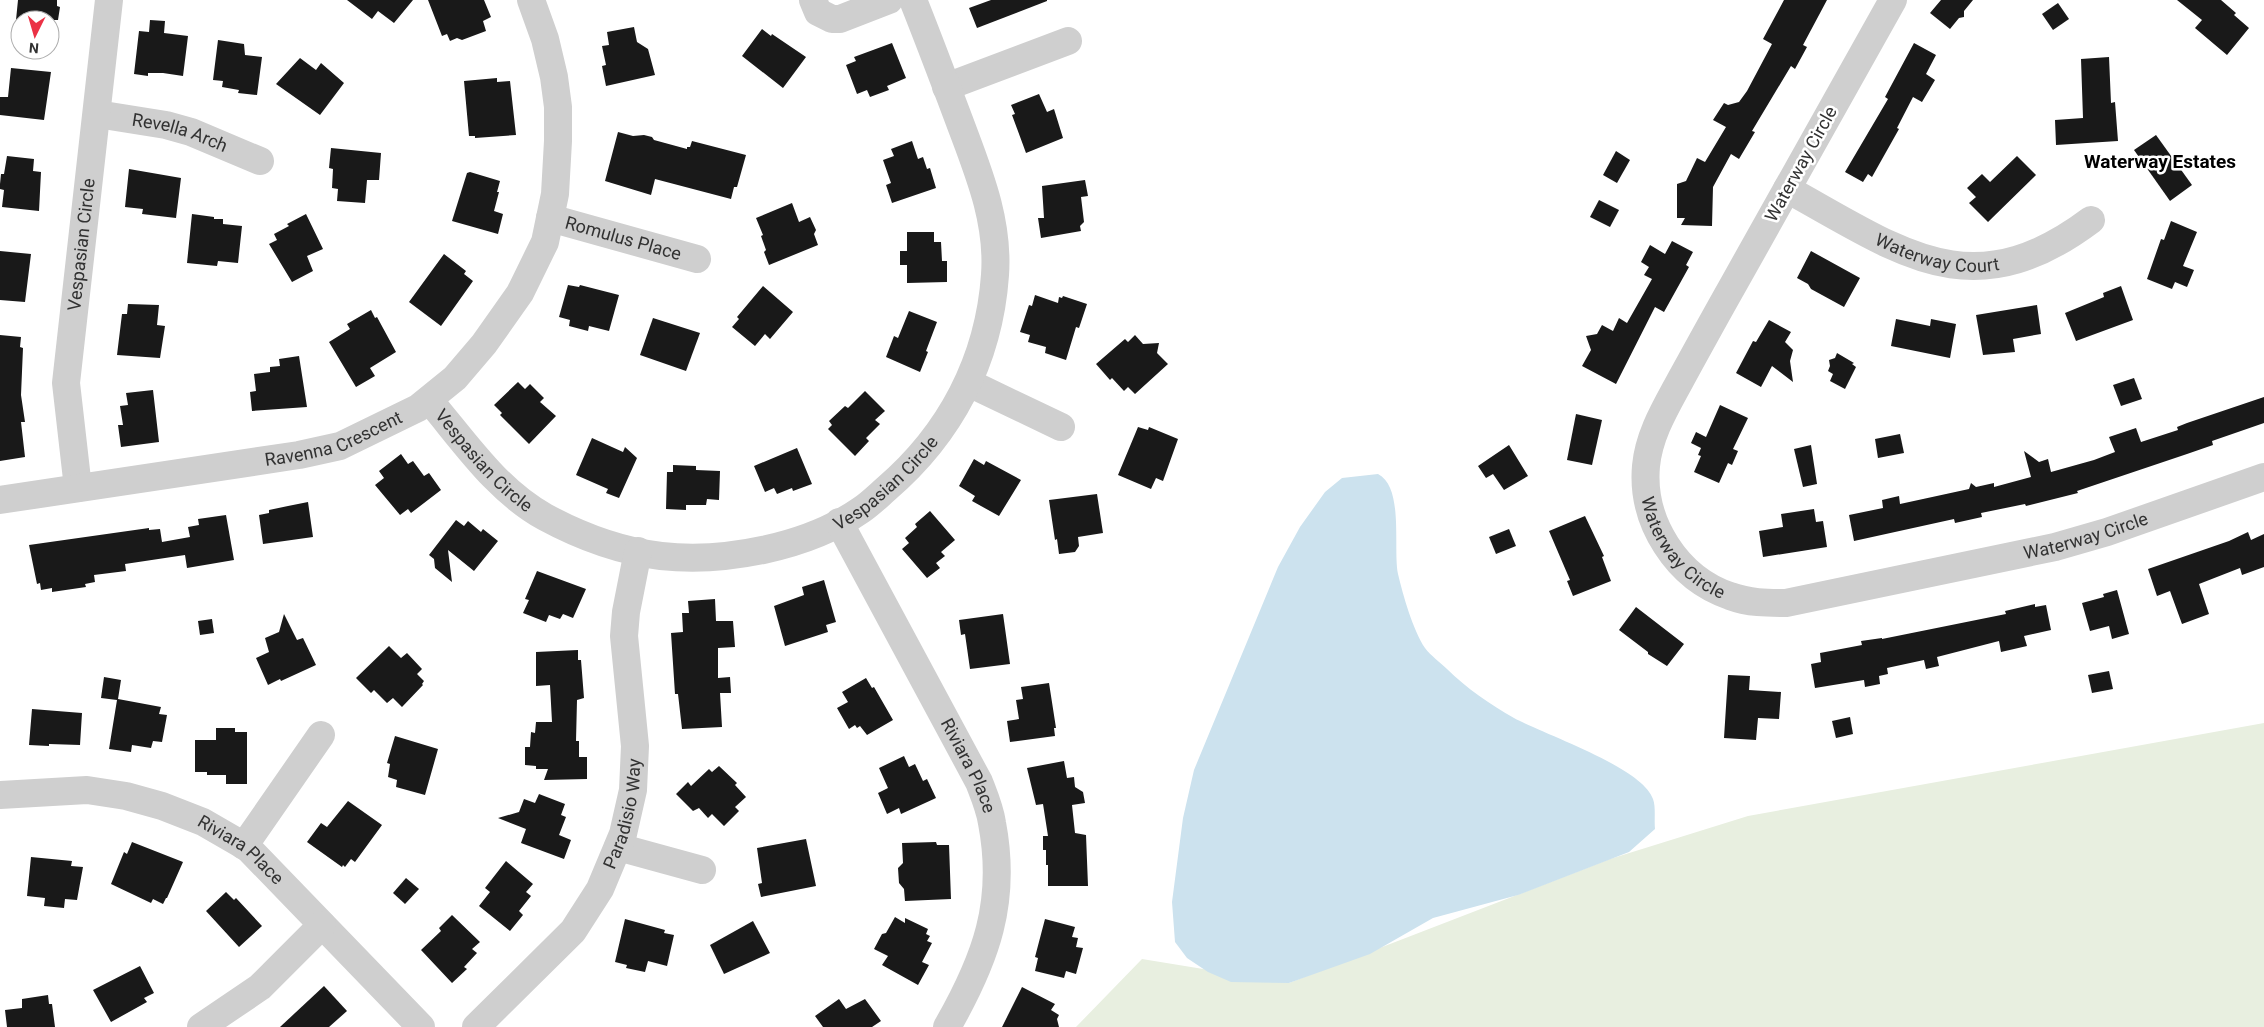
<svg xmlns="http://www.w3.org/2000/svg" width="2264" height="1027" viewBox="0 0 2264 1027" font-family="Roboto,sans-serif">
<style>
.green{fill:#e8efe0}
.water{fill:#cce2ee}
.building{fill:#191919}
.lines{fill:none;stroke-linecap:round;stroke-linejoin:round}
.minor{stroke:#cfcfcf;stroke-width:28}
.labels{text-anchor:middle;stroke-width:5;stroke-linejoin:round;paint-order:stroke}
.street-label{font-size:18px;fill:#323232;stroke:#fff}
.neighbourhood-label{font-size:19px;font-weight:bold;fill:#000;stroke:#fff}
</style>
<rect width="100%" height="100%" fill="#fff"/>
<path class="green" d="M2264,723V1027H1076L1142,959L1289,983L1610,859L1748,816Z"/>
<path class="water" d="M1378,474C1404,487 1393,547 1398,574C1403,595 1413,630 1425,648C1431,656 1440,662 1447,669C1466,688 1491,705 1514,718C1545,735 1642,767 1653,799C1656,807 1654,820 1655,829L1629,852L1518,895L1433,918L1370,954L1289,983L1231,982L1208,972L1187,958L1175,942L1172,902L1183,818L1194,770L1278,567L1300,527L1325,492L1342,478Z"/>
<g class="building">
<path d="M18,0H57V6L60,7L58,20H16Z"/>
<path d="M347,0H413L394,23L378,11L372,19Z"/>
<path d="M428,0H484L491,17L483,21L486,31L462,40L457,38L450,41L447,34L442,36Z"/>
<path d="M991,0H1047V1L977,28L969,8Z"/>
<path d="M1784,0H1827L1803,45L1807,47L1795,69L1791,66L1752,131L1755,132L1739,159L1731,154L1713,187L1712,226L1681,225L1685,218H1677V184L1686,181L1697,158L1705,162L1726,127L1713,120L1724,103L1728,105L1739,102L1747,91L1772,44L1763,39Z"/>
<path d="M1941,0H1973L1964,11V17L1959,18L1950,29L1930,13Z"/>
<path d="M2177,0H2221L2236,13L2234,15L2249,28L2227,55L2195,28L2202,20Z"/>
<path d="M2058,3L2069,19L2053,30L2042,14Z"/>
<path d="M150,20L165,21L164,33L188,36L183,76L163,73H148V76L134,74L139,31L149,32Z"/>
<path d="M634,27L637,42L648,49L655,75L606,86L602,66L606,65L602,46L609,45L607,32Z"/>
<path d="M762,29L771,36L772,34L806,57L783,88L742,56Z"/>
<path d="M218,40L244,44L245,55L262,57L257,95L238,93L239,90L222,87L223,81L213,80Z"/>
<path d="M892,43L906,78L887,86L889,90L870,97L867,90L857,94L846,65L856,61L854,57Z"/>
<path d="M1914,43L1936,55L1926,74L1935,80L1922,102L1913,97L1897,128L1899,129L1872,177L1868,174L1863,182L1845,172L1888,99L1885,97Z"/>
<path d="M2109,57L2111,103L2115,102L2118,141L2056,145L2055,120L2083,118L2081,59Z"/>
<path d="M300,58L316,70L321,63L344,83L320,115L276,84Z"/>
<path d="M11,68L51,72L44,120L0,115V97H8Z"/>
<path d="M497,78V82L510,81L516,135L475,138V136H469L464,81Z"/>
<path d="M1039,94L1047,112L1054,109L1063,138L1026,153L1012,115L1015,114L1011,105Z"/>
<path d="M618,132L633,136L644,135L652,137L654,140L687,149V147H690L692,141L746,155L737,187H734L731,199L655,179L651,195L605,181Z"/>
<path d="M2156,135L2192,185L2170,201L2134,150Z"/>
<path d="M912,141L918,159L923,157L927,169L930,168L936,188L892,203L886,185L891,183L883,160L894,156L891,149Z"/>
<path d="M331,148L381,153L379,180H367L365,203L337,201L338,189L332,188L333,169L329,168Z"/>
<path d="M1616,151L1630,160L1617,183L1603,175Z"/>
<path d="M7,156L34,159L33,171L41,172L39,211L2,207L4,190L0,189V184L1,174H4Z"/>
<path d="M2017,156L2036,175L1988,222L1969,203L1976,197L1967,188L1982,174L1990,182Z"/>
<path d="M129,169L181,178L176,218L142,214L143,209L125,207Z"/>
<path d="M470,172L500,181L497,192H499L494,211L503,214L498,234L452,221L467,173Z"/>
<path d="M1085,180L1088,196L1081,197L1084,222L1080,226L1081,231L1041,238L1038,218H1044L1042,186Z"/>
<path d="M1599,200L1619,210L1610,227L1590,217Z"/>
<path d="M792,203L799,222L810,217L816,230L814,234L818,245L769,265L764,252L766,250L761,236L763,235L756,218Z"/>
<path d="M192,214L214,217V219H223V224L242,226L238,263L218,261L217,266L187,263Z"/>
<path d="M306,214L323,249L307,256L313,271L292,282L269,244L277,240L274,234L289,226L287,224Z"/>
<path d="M2171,221L2197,232L2183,266L2194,270L2187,287L2175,282L2172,289L2147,279L2161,239L2164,240Z"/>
<path d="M907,232H934V242H941L942,261H947V282L907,283V265H900V251H907Z"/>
<path d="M1672,241L1693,252L1686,265L1689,267L1664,312L1655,307L1616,384L1582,366L1591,350L1586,336L1597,334L1602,325L1613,331L1619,318L1627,323L1652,279L1644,275L1649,267L1641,262L1650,245L1665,254Z"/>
<path d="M0,251L31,254L25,302L0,300Z"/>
<path d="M1811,251L1860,278L1844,307L1811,289L1808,284L1797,278Z"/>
<path d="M444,254L466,271L464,274L473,281L441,326L409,302Z"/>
<path d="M568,285L579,287L580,285L619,295L609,331L589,326L588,331L569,326L570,320L559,317Z"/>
<path d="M763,286L793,312L770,339L765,334L755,346L732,327L739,319L737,317Z"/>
<path d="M2121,286L2133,320L2076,341L2065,313L2104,297L2103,293Z"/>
<path d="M1035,295L1058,303L1059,297L1062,298L1063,296L1087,304L1079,328L1076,327L1066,360L1045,353L1046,347L1028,342L1030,335L1020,332L1029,305L1032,306Z"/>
<path d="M128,304L159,305L157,325L165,326L160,358L117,355L122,314H127Z"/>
<path d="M2037,305L2041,334L2013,339L2015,352L1983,355L1976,315Z"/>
<path d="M371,310L375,318L377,317L396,352L370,368L375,376L356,387L329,342L350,329L347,324Z"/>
<path d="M909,311L937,322L926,351L928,352L920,372L886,357L894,336L898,338Z"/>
<path d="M653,318L700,333L686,371L640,355Z"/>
<path d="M1896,319L1930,326L1931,319L1956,324L1950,358L1891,346Z"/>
<path d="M1769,320L1791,332L1785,342L1793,350L1790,361L1793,382L1772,366L1761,387L1736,373L1753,341L1756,342Z"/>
<path d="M0,335L21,337L20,347L23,348L21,395L25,422H21L25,457L0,461Z"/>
<path d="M1135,335L1143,344L1159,343L1157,353L1168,364L1135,394L1128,387L1124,391L1112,378L1110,380L1096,364L1125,339L1128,342Z"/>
<path d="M1837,353L1854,363L1852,364L1856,367L1845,389L1830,381L1833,374L1828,371L1830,366L1829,360L1835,358Z"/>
<path d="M299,356L307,407L252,411L250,392L256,391L254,374L270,372V367L280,366L279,359Z"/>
<path d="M2134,378L2142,399L2121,406L2113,385Z"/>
<path d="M518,382L525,389L530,384L544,398L540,402L556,416L529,444L500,415L502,413L494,405Z"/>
<path d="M153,390L159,442L121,447L118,425H123L120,406L128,405L126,393Z"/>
<path d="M865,391L885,411L875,420L880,424L866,438L869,441L855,456L828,429L832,425L829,421L845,406L848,408Z"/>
<path d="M2264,397V423L2212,441L2213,445L2187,454L2077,491L2078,493L2026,506L2025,504L1981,513L1982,517L1955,523L1954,519L1854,541L1849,515L1883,508L1882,500L1899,496L1900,504L1969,489L1971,483L1976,487L1994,483V487L2031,477L2024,451L2039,462L2048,459L2051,472L2094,460L2115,452L2109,437L2136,428L2141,442L2178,430L2177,427L2187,423Z"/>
<path d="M1720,405L1748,418L1733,449L1738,451L1732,465L1728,463L1719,483L1694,472L1701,456L1698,455L1701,448L1691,443L1696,432L1706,437Z"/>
<path d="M1576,414L1602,420L1592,465L1567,460Z"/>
<path d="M1138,427L1148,430L1149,427L1178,439L1163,481L1156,478L1151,489L1118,475Z"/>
<path d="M1900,434L1904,453L1878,458L1875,439Z"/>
<path d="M592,438L623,452L625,447L637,458L619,498L606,493L608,489L576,475Z"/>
<path d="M1509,445L1528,476L1504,490L1493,474L1486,478L1478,466Z"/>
<path d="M1811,445L1817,484L1803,487L1794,449Z"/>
<path d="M797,448L812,484L793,491L792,488L777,494L774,488L765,492L754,466Z"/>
<path d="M401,454L408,464L413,461L424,476L429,473L441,490L411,513L408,509L400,515L375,485L384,478L379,471Z"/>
<path d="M974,459L984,465L986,461L1021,480L999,516L972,501L975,496L959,486Z"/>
<path d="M673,465L696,466V470L720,471L719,500L707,499L706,505H686V510L666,509L667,472H673Z"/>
<path d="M1097,494L1103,533L1078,537L1079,546L1075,552L1059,554L1057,539L1055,540L1049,500Z"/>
<path d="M308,502L313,537L263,544L259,515L269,513V510L288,506Z"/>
<path d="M1814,509L1816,522L1823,521L1827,547L1763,557L1759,531L1783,527L1781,514Z"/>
<path d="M930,511L955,540L941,552L945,556L936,563L940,568L927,578L902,549L909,543L905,538L917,527L915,524Z"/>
<path d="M226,515L234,560L187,568L185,555L125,564L126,571L94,575L95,582L85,584L86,587L52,592V588L41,590L40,583L37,584L29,545L149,528V530L160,529L162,542L190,537L188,527L199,525L198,519Z"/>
<path d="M1585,516L1604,556L1602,557L1611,581L1573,596L1567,581L1570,580L1549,531Z"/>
<path d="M456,520L464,526L468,521L481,532L483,529L498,541L474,571L448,550L452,582L435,568L434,559L429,555Z"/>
<path d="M1509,529L1516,546L1496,554L1489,537Z"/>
<path d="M2248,532L2251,540L2264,534V567L2242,575L2240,568L2199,584L2209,614L2182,624L2170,591L2157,596L2148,569L2229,541Z"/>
<path d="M537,571L586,589L573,618L563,614L560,619L549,615L546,622L523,613L529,600L525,599Z"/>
<path d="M824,580L836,622L826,625L828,632L785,646L774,606L804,595L802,587Z"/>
<path d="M2117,590L2129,634L2112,639L2109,626L2090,631L2082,603L2104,597L2103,594Z"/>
<path d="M715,599L716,621H733L735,647L718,648V678L730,677L731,693H720L722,727L682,729L678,694H675L671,633L683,632L682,613H689L688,601Z"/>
<path d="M2035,604V607L2046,605L2051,630L2024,636L2027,646L2001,652L1999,641L1937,657L1939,666L1926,669L1924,660L1887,668L1888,674L1879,676L1880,684L1865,687L1864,680L1815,688L1811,664L1821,662L1820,653L1862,645L1861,641L1882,638V639L2006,614L2005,611Z"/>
<path d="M1636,607L1684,644L1667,666L1648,654V652L1619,630Z"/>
<path d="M284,614L297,640L303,638L316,665L281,681L280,679L268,685L256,658L269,652L265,638L279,632Z"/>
<path d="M1003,614L1010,664L970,669L965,634L961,635L959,620Z"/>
<path d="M212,619L214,633L200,635L198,621Z"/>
<path d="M389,646L401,658L407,653L422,669L417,674L424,681L422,684L423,685L402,707L393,698L387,703L374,690L371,693L356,678Z"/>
<path d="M578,650V660H581L584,698L577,700L576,741H579V757H587V779L544,780L548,769H536V766L525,765V747H530L531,732L535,733L536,722H552L550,685L536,686V652Z"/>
<path d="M2109,671L2113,689L2092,693L2088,675Z"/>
<path d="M1728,675L1750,676L1749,690L1781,692L1779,719L1758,718L1756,740L1724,738Z"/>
<path d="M104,677L121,680L118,699L161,707L159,714L167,715L162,742L153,741L151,748L132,745L131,752L109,749L117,700L101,698Z"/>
<path d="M866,678L872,688L874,687L893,720L867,735L860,726L857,728L855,725L849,729L837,708L848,702L842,692Z"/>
<path d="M1049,683L1056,728H1054L1055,736L1010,742L1007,721L1019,719L1016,700L1023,699L1021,687Z"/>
<path d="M32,709L82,713L80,745L49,744V746L29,745Z"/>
<path d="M1850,717L1853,734L1836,738L1832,721Z"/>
<path d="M216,728H235V732H247V784H226V775H207V772H195V740H216Z"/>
<path d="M395,736L438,749L425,795L396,787L397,780L388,777L390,764L387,763Z"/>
<path d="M904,756L909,767L915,764L923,781L927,779L936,798L901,814L899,808L887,814L878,793L888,788L879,768Z"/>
<path d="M1064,761L1067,778L1074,777L1075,787L1083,792L1085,803L1072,805L1075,833L1086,835L1088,886H1048V865H1046V850H1043V836H1048L1043,804L1036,805L1027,768Z"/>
<path d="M719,766L737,783L735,785L746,797L735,807L739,811L724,826L712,814L708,818L699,808L693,811L676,794L688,782L691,786L709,769L712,772Z"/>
<path d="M539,794L565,804L561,815L566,817L559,835L571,840L564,859L521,843L526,829L498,818L519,812L524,799L535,803Z"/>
<path d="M348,801L382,825L355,862L351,859L345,867L343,865L342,867L307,842L321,823L327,827Z"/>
<path d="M806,839L816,886L761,897L758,884L762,883L757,848Z"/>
<path d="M132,842L183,862L167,898H166L163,904L153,899L151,903L111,884L124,852L127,854Z"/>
<path d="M936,842L937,845H949L951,899L905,901L904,889L899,883L898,868L903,863L902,843Z"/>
<path d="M31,857L72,861L71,866L83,867L77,900L65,899L64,908L44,906L45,898L27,896Z"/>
<path d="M506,861L533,884L526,892L531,896L519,911L523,915L510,931L479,906L490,892L485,888Z"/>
<path d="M406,878L419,889L405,904L393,893Z"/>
<path d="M226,892L234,900L236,898L262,926L239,947L206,911Z"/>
<path d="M452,915L480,942L472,949L477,953L464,967L467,969L452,983L421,950L441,931L439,928Z"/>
<path d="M895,917L905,923V918L928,929L926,934L930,936L927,941L932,943L922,962L929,965L918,985L882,965L888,956L874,949L882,934L886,933Z"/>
<path d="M625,919L665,930L664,933L674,935L667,966L648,961L645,972L626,968L627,965L615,962Z"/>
<path d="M1045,919L1075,927L1072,937L1078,938L1076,947L1083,948L1076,974L1066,971L1064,978L1035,971L1038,958L1035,957Z"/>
<path d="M753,921L770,953L724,974L710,945Z"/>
<path d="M140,966L154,993L144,998L147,1002L111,1022L93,990Z"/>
<path d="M324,986L347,1011L329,1027H280Z"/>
<path d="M1022,987L1055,1004L1051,1010L1059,1015L1057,1019L1059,1027H1002Z"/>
<path d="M48,995L49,1004H52L55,1027H7L5,1010L22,1008V999Z"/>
<path d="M839,999L846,1009L865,999L881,1021L872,1027H823L815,1016Z"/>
</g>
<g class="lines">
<g class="minor">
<path d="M813,0L818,12L832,19H840L889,0"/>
<path id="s1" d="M1893,0C1839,95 1786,191 1732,287C1715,317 1698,348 1681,379C1666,407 1649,434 1646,466C1641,522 1677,578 1730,596C1749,603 1767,603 1786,603L2055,547L2107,532L2264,477"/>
<path d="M946,87L1068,41"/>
<path id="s2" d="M97,114L166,125L191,132L260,161"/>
<path id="s3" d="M1787,189C1900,251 1971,310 2091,220"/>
<path id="s4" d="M550,218L697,259"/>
<path d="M969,383L1061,427"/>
<path id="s5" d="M429,400C464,441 496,490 545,517C580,536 621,551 661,556C725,563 808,547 861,510C870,504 878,496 886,489C950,434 989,361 995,275C999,220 978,171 959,120C944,80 929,40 913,0"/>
<path id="s6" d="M78,488L66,383L109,0"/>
<path id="s7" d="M0,500L299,455L340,446L418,408L455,378L484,344L520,293L545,242L555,194L558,141V107L554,77L545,39L531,0"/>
<path id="s8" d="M839,522L979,782C984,795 990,809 992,823C1007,902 986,959 947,1027"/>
<path id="s9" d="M0,795L87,790L126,796L162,806L203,822L248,848L421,1027"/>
<path d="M244,846L321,735"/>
<path d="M618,847L702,870"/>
<path d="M201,1027L260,987L322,925"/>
<path id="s10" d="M476,1027L573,931L600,889L623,834L633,790L635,746L624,636L626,612L638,551"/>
</g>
</g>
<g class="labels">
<g class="street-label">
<text dy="6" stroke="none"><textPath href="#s2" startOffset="85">Revella Arch</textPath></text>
<text transform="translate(1801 164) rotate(-61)" y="6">Waterway Circle</text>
<text dy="6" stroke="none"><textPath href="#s4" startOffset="76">Romulus Place</textPath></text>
<text dy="6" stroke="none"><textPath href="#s6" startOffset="245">Vespasian Circle</textPath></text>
<text dy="6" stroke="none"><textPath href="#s3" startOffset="166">Waterway Court</textPath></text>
<text dy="6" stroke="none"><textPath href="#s7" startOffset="340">Ravenna Crescent</textPath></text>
<text dy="6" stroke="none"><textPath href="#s5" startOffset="82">Vespasian Circle</textPath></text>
<text dy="6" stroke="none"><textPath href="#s5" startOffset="534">Vespasian Circle</textPath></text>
<text dy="6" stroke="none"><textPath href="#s1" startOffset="1059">Waterway Circle</textPath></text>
<text dy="6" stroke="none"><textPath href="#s1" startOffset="624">Waterway Circle</textPath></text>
<text dy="6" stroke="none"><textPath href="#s8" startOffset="276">Riviara Place</textPath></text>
<text dy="6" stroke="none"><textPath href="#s10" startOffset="266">Paradisio Way</textPath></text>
<text dy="6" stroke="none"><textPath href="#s9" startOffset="255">Riviara Place</textPath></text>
</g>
<g class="neighbourhood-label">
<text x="2160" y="168">Waterway Estates</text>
</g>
</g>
<g transform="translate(35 35) rotate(185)"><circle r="24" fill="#ffffff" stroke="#adadad"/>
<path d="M0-4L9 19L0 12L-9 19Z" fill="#eb3145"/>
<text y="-8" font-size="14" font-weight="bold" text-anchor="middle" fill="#323232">N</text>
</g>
</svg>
